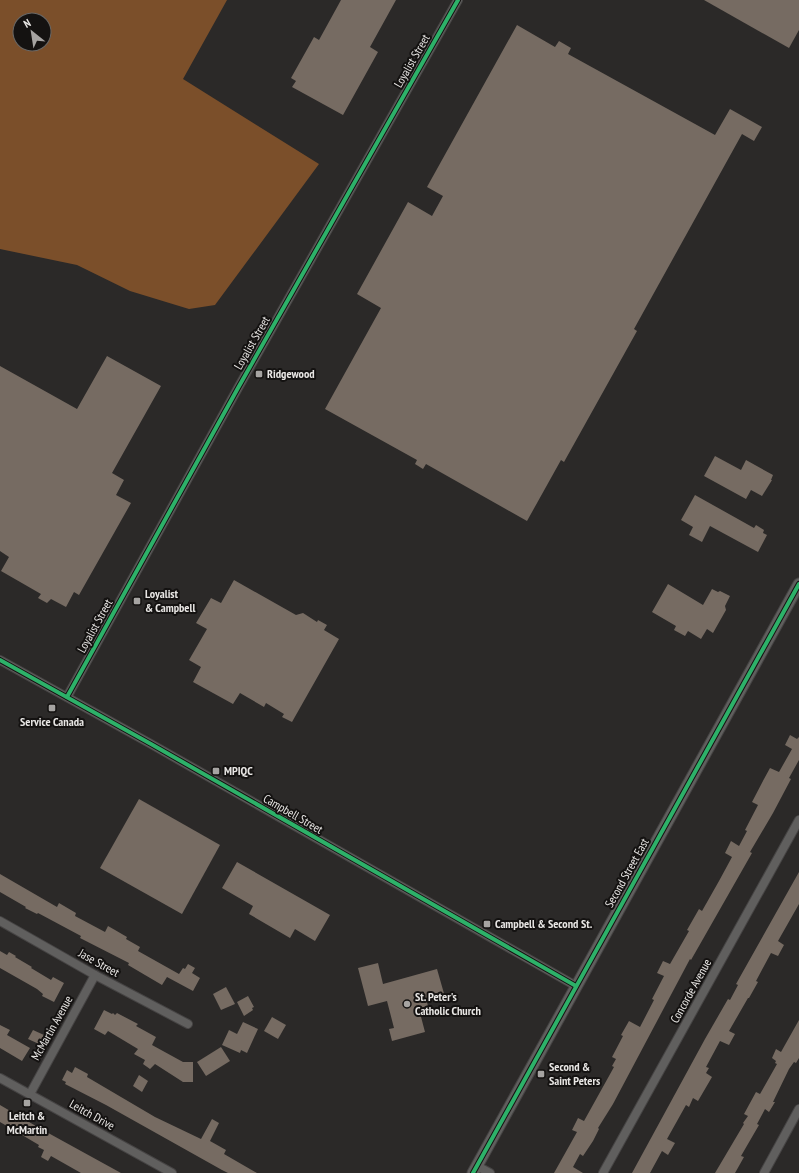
<svg xmlns="http://www.w3.org/2000/svg" width="799" height="1173" viewBox="0 0 799 1173" font-family="'PT Sans Narrow',sans-serif">
<style>
.forest{fill:#7b4f2a;fill-rule:evenodd}
.building{fill:#766b62}
.lines{fill:none;stroke-linecap:round;stroke-linejoin:round}
.street-casing{stroke:#464444;stroke-width:10}
.secondary-casing{stroke:#464444;stroke-width:13}
.street{stroke:#605f5e;stroke-width:8}
.secondary{stroke:#605f5e;stroke-width:11}
.cycleway-casing{stroke:#141211;stroke-width:6}
.cycleway{stroke:#2db169;stroke-width:4}
.poi-dot{fill:#a6a4a2;stroke:#141211;stroke-width:1.5}
.labels{text-anchor:middle;stroke-width:4;stroke-linejoin:round;paint-order:stroke}
.street-label{font-size:12px;fill:#e8e6e4;stroke:#141211}
.poi-label{font-size:12px;font-weight:bold;fill:#e8e6e4;stroke:#141211;text-anchor:start}
</style>
<rect width="100%" height="100%" fill="#2b2928"/>
<path class="forest" d="M0,0H227L183,79L319,164L215,305L189,309L130,291L77,265L0,249ZM20,20H44V44H20Z"/>
<g class="building">
<path d="M341,0H396L370,47L378,52L343,115L292,87L296,81L291,78L314,37L319,40Z"/>
<path d="M704,0H799V30L789,48Z"/>
<path d="M517,25L555,47L559,41L571,48L568,54L715,135L730,109L762,127L754,141L742,134L634,329L637,331L564,462L561,460L527,521L426,464L423,469L415,464L417,460L325,409L381,308L357,294L408,202L432,216L443,196L427,187Z"/>
<path d="M107,356L161,386L112,473L124,480L116,495L131,503L79,595L74,592L66,607L51,599L47,603L38,598L41,594L1,571L9,557L0,551V366L77,409Z"/>
<path d="M715,456L741,470L746,460L773,475L771,480H772L762,496L751,490L746,499L704,476Z"/>
<path d="M695,495L754,528L756,525L764,530L763,533L767,535L758,552L710,526L702,542L689,535L693,527L681,520Z"/>
<path d="M234,580L296,615L303,613L317,622L318,620L327,625L324,630L339,639L292,722L282,717L284,714L266,703L264,707L240,693L233,704L193,682L201,667L189,660L207,629L196,623L211,598L221,603Z"/>
<path d="M668,584L703,605L712,589L718,592L720,591L730,596L725,606L726,610L713,633L707,629L701,639L688,631L685,636L674,630L676,626L652,612Z"/>
<path d="M790,735L797,739L799,737V760L789,778L791,779L773,813L750,852L752,853L703,939L691,960L690,959L613,1104L598,1128L599,1129L593,1141L583,1156L580,1154L573,1167L583,1173H554L577,1132L572,1130L578,1118L584,1121L614,1067L612,1066L616,1059L612,1057L623,1036L621,1035L629,1021L640,1027L654,1000L652,999L664,976L657,973L663,961L670,964L689,931L687,930L699,909L702,911L719,881L732,857L725,853L731,841L739,846L747,831L745,830L758,805L752,802L764,779L770,768L779,772L792,749L785,745Z"/>
<path d="M139,799L220,845L182,914L100,868Z"/>
<path d="M237,862L330,915L315,941L295,929L290,938L249,914L253,906L222,888Z"/>
<path d="M799,872V904L778,941L784,945L778,956L771,953L756,981L758,982L749,998H748L729,1031L735,1034L729,1045L720,1041L706,1067L709,1068L706,1073L712,1077L698,1101L693,1098L689,1107L686,1105L667,1139L675,1143L668,1155L662,1151L650,1173H632L705,1039L728,999L730,1000L738,985L736,984Z"/>
<path d="M0,874L57,907L59,903L76,913L75,916L105,932L108,926L115,930L127,937L126,939L140,947L138,951L179,974L183,968L185,969L188,964L195,968L192,973L200,978L193,991L167,977L162,985L128,965L129,963L80,938L81,936L38,913L37,914L25,908L26,907L0,892Z"/>
<path d="M0,951L7,955L9,952L16,956L15,957L32,967L31,968L51,980L53,977L64,983L54,1002L42,996L43,994L37,989L0,968Z"/>
<path d="M378,963L383,984L437,969L445,997L427,1002L429,1011L420,1013L425,1032L392,1041L389,1029L394,1028L387,1001L368,1006L358,968Z"/>
<path d="M226,987L235,1004L221,1010L213,994Z"/>
<path d="M248,996L254,1007L252,1008L253,1010L244,1016L237,1002Z"/>
<path d="M104,1010L112,1014L113,1013L115,1015L117,1013L138,1024L136,1026L156,1037L152,1045L183,1062H193V1082H183L155,1064L150,1069L143,1064L145,1060L134,1054L138,1049L108,1031L105,1035L94,1029Z"/>
<path d="M272,1017L286,1025L278,1039L264,1031Z"/>
<path d="M799,1020V1058L796,1063L794,1062L789,1069L773,1102H775L769,1112L765,1109L757,1124L759,1125L741,1156L744,1157L735,1173H715L744,1124L743,1123L748,1116L744,1114L756,1092L760,1094L777,1064L775,1063L776,1061L772,1058L776,1049L781,1052Z"/>
<path d="M243,1022L258,1029L247,1053L241,1050L240,1053L222,1045L229,1030L237,1034Z"/>
<path d="M0,1025L10,1030L7,1035L30,1048L22,1061L0,1048Z"/>
<path d="M33,1030L44,1035L39,1044L28,1039Z"/>
<path d="M221,1047L230,1061L206,1076L197,1062Z"/>
<path d="M75,1067L88,1074L87,1077L155,1117L201,1139L212,1119L219,1123L210,1141L226,1150L224,1154L257,1173H228L222,1170L106,1105L65,1084L66,1082L62,1080L67,1070L72,1073Z"/>
<path d="M139,1075L148,1081L142,1092L133,1086Z"/>
<path d="M0,1105L41,1129L121,1173H81L51,1156L48,1161L41,1157L44,1150L38,1147L39,1145L0,1122Z"/>
</g>
<g class="lines">
<defs>
<g id="street">
<path d="M0,660L151,744L576,986"/>
<path d="M67,697L238,388L458,0"/>
<path d="M0,921L95,975L188,1024"/>
<path d="M0,1078L172,1173"/>
<path d="M30,1094L95,975"/>
<path d="M477,1166L490,1173"/>
<path d="M603,1173L799,820"/>
<path d="M764,1173L799,1109"/>
</g>
<path id="secondary" d="M473,1173L799,584"/>
</defs>
<use href="#street" class="street-casing"/>
<use href="#secondary" class="secondary-casing"/>
<use href="#street" class="street"/>
<use href="#secondary" class="secondary"/>
<defs>
<g id="cycleway">
<path d="M0,660L151,744L576,986"/>
<path d="M67,697L238,388L458,0"/>
<path d="M473,1173L799,584"/>
</g>
</defs>
<use href="#cycleway" class="cycleway-casing"/>
<use href="#cycleway" class="cycleway"/>
</g>
<g class="poi-dot">
<rect x="255" y="370" width="8" height="8" rx="2"/>
<rect x="133" y="597" width="8" height="8" rx="2"/>
<rect x="48" y="704" width="8" height="8" rx="2"/>
<rect x="212" y="767" width="8" height="8" rx="2"/>
<rect x="483" y="920" width="8" height="8" rx="2"/>
<circle cx="407" cy="1004" r="4"/>
<rect x="537" y="1070" width="8" height="8" rx="2"/>
<rect x="23" y="1099" width="8" height="8" rx="2"/>
</g>
<g class="labels">
<g class="street-label">
<text transform="translate(412 61) rotate(-60)" y="4">Loyalist Street</text>
<text transform="translate(252 343) rotate(-60)" y="4">Loyalist Street</text>
<text transform="translate(95 626) rotate(-61)" y="4">Loyalist Street</text>
<text transform="translate(293 814) rotate(30)" y="4">Campbell Street</text>
<text transform="translate(627 873) rotate(-61)" y="4">Second Street East</text>
<text transform="translate(99 963) rotate(29)" y="4">Jase Street</text>
<text transform="translate(691 991) rotate(-61)" y="4">Concorde Avenue</text>
<text transform="translate(52 1028) rotate(-61)" y="4">McMartin Avenue</text>
<text transform="translate(92 1115) rotate(29)" y="4">Leitch Drive</text>
</g>
<g class="poi-label">
<text x="267" y="378">Ridgewood</text>
<text x="145" y="598">Loyalist<tspan x="145" dy="14">&amp; Campbell</tspan></text>
<text x="52" y="726" text-anchor="middle">Service Canada</text>
<text x="224" y="775">MPIQC</text>
<text x="495" y="928">Campbell &amp; Second St.</text>
<text x="415" y="1001">St. Peter's<tspan x="415" dy="14">Catholic Church</tspan></text>
<text x="549" y="1071">Second &amp;<tspan x="549" dy="14">Saint Peters</tspan></text>
<text x="27" y="1120" text-anchor="middle">Leitch &amp;<tspan x="27" dy="14">McMartin</tspan></text>
</g>
</g>
<g transform="translate(32 32) rotate(330)"><circle r="19" fill="#141211" stroke="#696765"/>
<path d="M0-3L7 15L0 10L-7 15Z" fill="#a6a4a2"/>
<text y="-6" font-size="11" font-weight="bold" text-anchor="middle" fill="#e8e6e4">N</text>
</g>
</svg>
